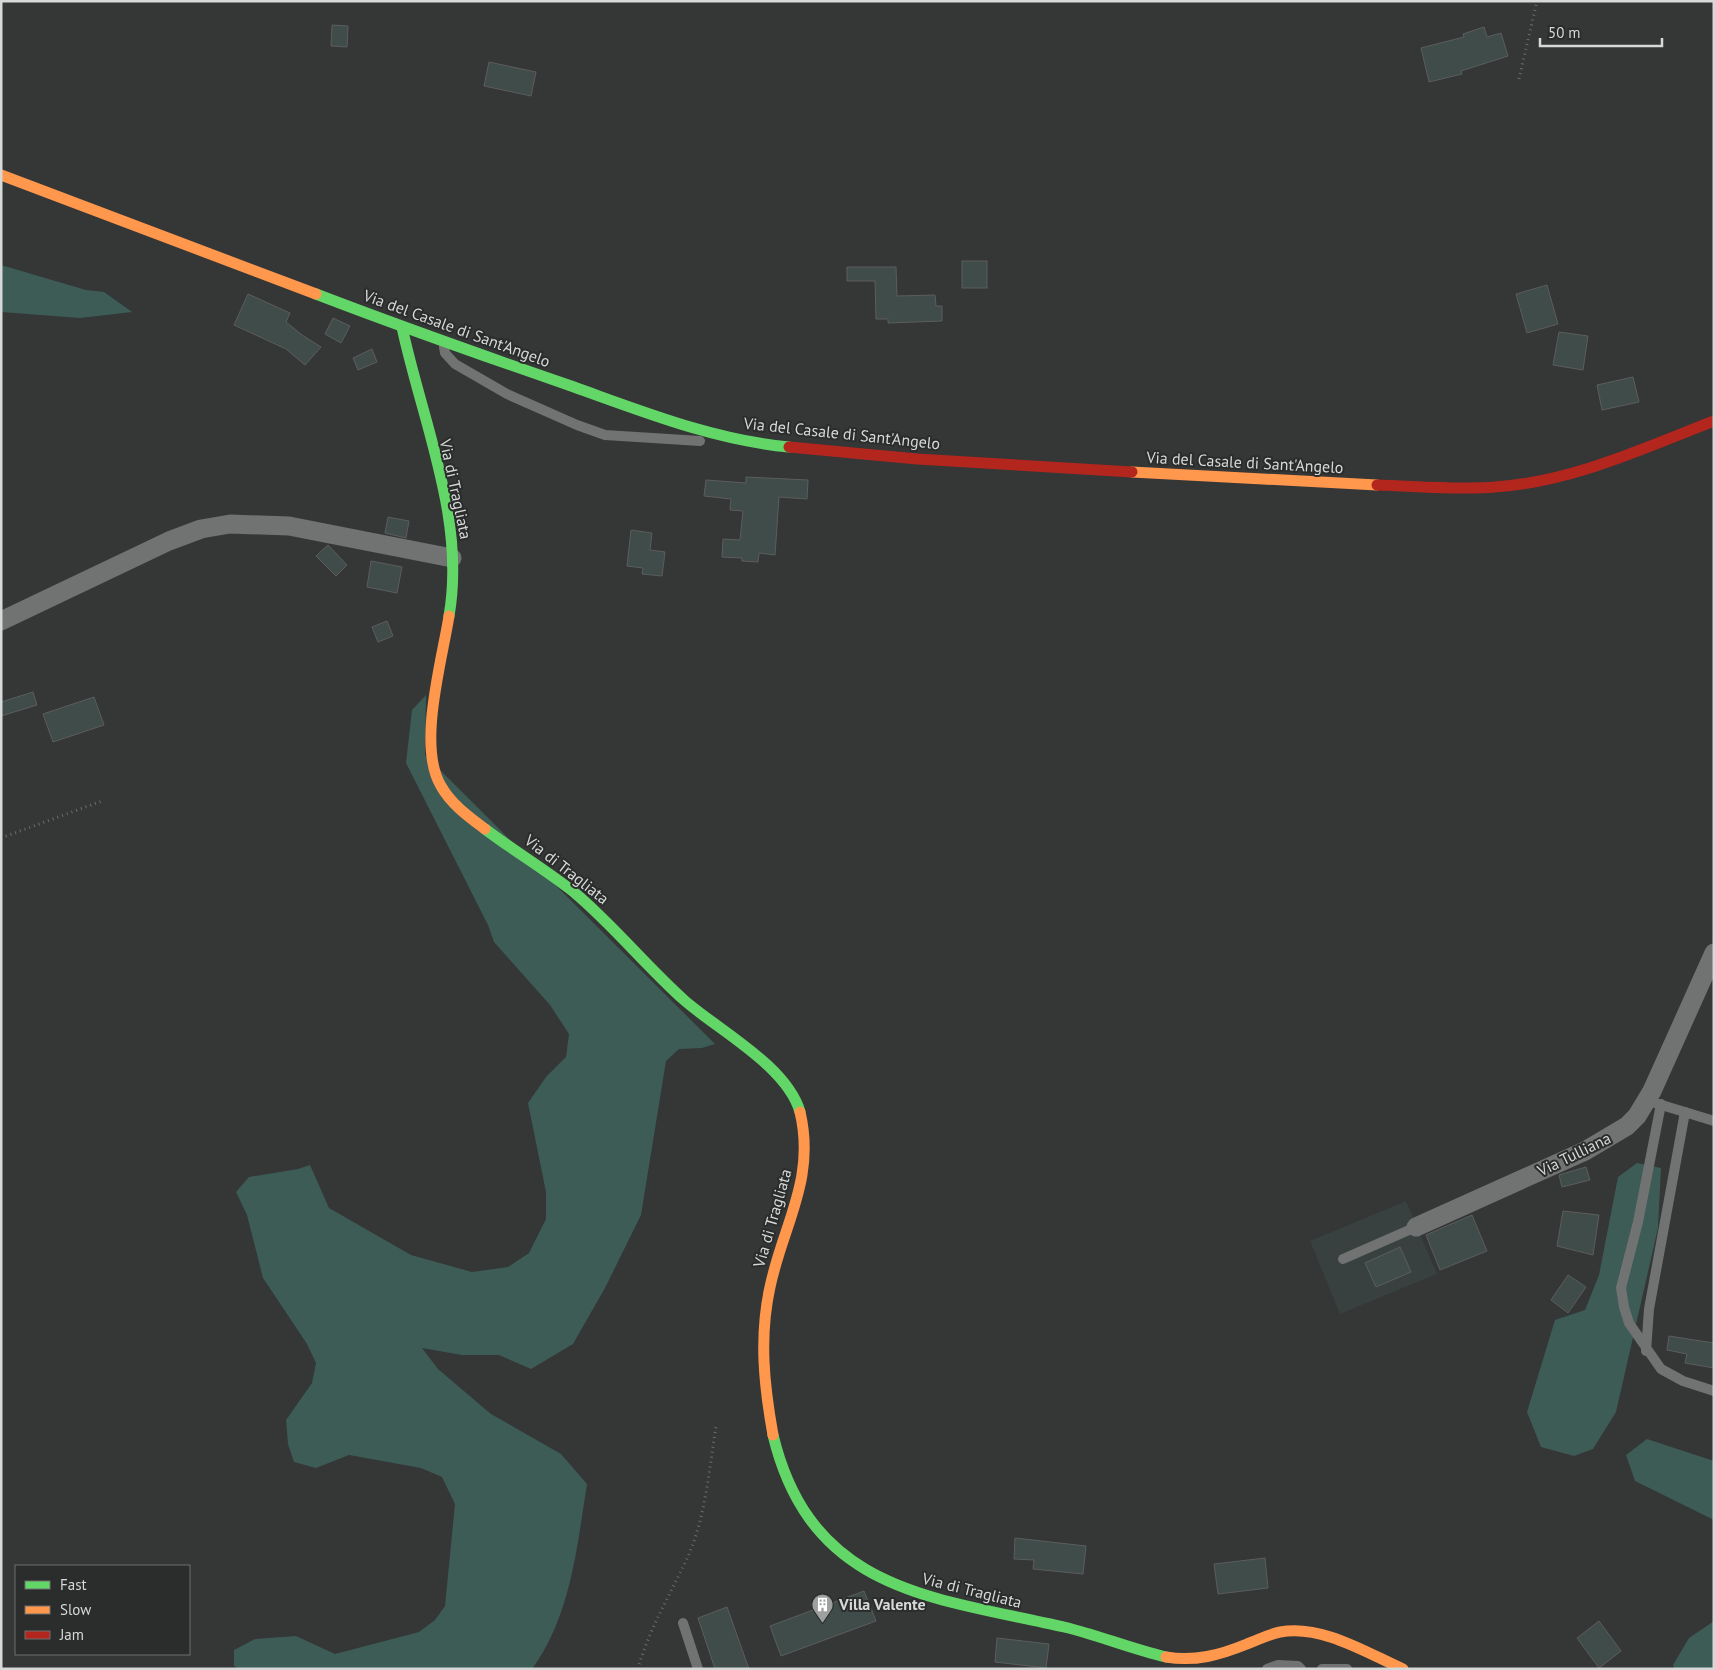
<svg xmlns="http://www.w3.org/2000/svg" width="1715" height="1670" viewBox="0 0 1715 1670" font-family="'PT Sans',sans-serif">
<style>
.built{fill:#384140}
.green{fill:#3d5c56}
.building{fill:#404c4a;stroke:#5c5d5d}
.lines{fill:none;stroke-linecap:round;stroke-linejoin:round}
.path{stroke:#6b6c6c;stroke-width:3;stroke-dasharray:1 4;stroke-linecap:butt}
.lane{stroke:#717272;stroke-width:10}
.street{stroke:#717272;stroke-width:19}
.fast{stroke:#63d668;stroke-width:11}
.slow{stroke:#ff974d;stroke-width:11}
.jam{stroke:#b3261e;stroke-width:11}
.labels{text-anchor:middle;stroke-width:4;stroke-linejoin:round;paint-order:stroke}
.street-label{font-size:16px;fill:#d7d8d8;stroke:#2a2d2c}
.poi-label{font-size:16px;font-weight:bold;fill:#d7d8d8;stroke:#2a2d2c;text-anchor:start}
</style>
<rect width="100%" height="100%" fill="#353636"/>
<path class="built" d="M1406,1201L1437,1274L1340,1314L1310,1241Z"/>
<g class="green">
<path d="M1,265L86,290L104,292L132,312L80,318L1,312Z"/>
<path d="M426,695L425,755L715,1044L702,1048L679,1049L666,1061L641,1215L605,1288L573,1344L531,1369L499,1355H462L422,1348L438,1369L491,1414L561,1454L587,1484C577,1546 571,1616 532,1669H239L234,1666V1650L255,1639L296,1636L335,1654L419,1632L435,1620L445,1606L455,1504L442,1477L421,1468L349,1455L316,1468L294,1462L288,1444L286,1420L312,1383L316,1363L307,1344L263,1278L247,1215L236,1192L249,1177L298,1169L310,1165L329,1208L411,1255L472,1272L508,1267L529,1253L546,1219V1192L528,1103L546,1077L566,1057L569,1034L550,1005L494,942L488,925L406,763L412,710Z"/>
<path d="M1637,1163L1661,1168L1658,1228L1616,1412L1593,1449L1574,1456L1541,1447L1527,1412L1555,1320L1585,1310L1599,1275L1618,1177Z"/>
<path d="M1647,1439L1714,1461V1520L1635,1481L1626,1455Z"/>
<path d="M1714,1621V1669H1675L1673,1665L1689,1638Z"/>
</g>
<g class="building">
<path d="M332,25L348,26L347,47L331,46Z"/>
<path d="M1484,27L1487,37L1501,33L1508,56L1461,71L1462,74L1429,82L1421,48L1464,37L1463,34Z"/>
<path d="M489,62L536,72L531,96L484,86Z"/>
<rect x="962" y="261" width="25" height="27"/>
<path d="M847,267H896L897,296L935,295L936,306H942V321L888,323V319H876L875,281H847Z"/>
<path d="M1547,285L1558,324L1527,333L1516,294Z"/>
<path d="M248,294L290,313L286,322L302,335L321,347L305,365L286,349L234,325Z"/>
<path d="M333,318L350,326L341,343L325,334Z"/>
<path d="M1559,332L1588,336L1583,370L1553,365Z"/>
<path d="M372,349L377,362L358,370L353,358Z"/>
<path d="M1633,377L1639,402L1602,410L1597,385Z"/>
<path d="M746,477L808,480L807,499L779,497L775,555L759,553L758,562L742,561V558L722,557L723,539L740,540L743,511L730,510L731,499L704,496L706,480L746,483Z"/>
<path d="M388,517L409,521L406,538L385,533Z"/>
<path d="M631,530L652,533L650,550L665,552L662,576L642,574L643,568L627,566Z"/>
<path d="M328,545L347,565L336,576L316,556Z"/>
<path d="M371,561L402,567L397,593L367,587Z"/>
<path d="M387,621L393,636L378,642L372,627Z"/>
<path d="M33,692L37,705L1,716V702Z"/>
<path d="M94,697L104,725L53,742L43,714Z"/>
<path d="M1586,1167L1590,1180L1562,1187L1559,1175Z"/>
<path d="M1563,1211L1599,1215L1593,1255L1557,1246Z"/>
<path d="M1472,1215L1487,1251L1440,1270L1426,1235Z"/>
<path d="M1400,1247L1411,1272L1376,1287L1365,1263Z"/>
<path d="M1568,1275L1586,1287L1568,1313L1551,1300Z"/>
<path d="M1669,1336L1714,1343V1368L1685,1363L1687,1354L1667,1350Z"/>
<path d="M1015,1538L1086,1546L1083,1574L1033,1569L1034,1560L1014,1559Z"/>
<path d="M1265,1558L1268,1588L1218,1594L1214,1564Z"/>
<path d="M864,1591L876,1621L781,1656L770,1626Z"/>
<path d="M727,1607L749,1669H715L698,1618Z"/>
<path d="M1599,1621L1621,1651L1599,1668L1577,1638Z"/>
<path d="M997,1638L1049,1644L1046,1668L995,1662Z"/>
</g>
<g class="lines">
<g class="path">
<path d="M1519,79L1537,1"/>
<path d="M1,838L102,801"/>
<path d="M638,1669C649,1628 672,1592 689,1554C706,1514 709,1469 716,1427"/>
</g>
<g class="lane">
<path d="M444,347L445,353L455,364L507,394L577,425L605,435L700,441"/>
<path d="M1655,1103L1714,1121"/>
<path d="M1661,1104L1638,1222L1621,1288L1624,1307L1629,1323L1661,1369L1683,1381L1714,1391"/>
<path d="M1343,1259L1416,1227"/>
<path d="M1646,1351L1649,1309L1685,1112"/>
<path d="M683,1623L698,1669"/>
<path d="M1267,1669L1278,1665L1298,1666L1301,1669"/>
<path d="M1322,1669H1347"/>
</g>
<g class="street">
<path d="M1,621L169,541L201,529L230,524L289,526L452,558"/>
<path d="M1416,1227L1585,1151L1627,1126L1637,1116L1652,1091L1714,953"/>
</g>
<g class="fast">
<path d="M316,294C402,327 487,357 574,387C644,412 714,440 789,447"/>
<path d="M402,327C422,421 466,519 449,616"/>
<path d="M485,829C514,851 546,870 575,893C614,926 646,966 684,1000C718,1030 787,1066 800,1112"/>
<path d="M773,1435C811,1592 932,1597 1064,1627C1098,1635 1131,1649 1166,1657"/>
</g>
<g class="slow">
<path d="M1,175L316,294"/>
<path d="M1132,472L1377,485"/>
<path d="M449,616C442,661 417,746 441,786C451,804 469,817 485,829"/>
<path d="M773,1435C764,1385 759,1337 770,1287C783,1225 816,1179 800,1112"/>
<path d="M1166,1657C1195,1662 1220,1655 1247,1644C1258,1640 1269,1634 1280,1632C1321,1624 1367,1653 1403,1669"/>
</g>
<g class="jam">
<path d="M789,447L917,459L1132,472"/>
<path d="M1377,485C1416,486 1456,490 1495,487C1572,482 1644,448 1714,421"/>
</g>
</g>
<defs>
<symbol id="building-pin" viewBox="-11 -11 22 30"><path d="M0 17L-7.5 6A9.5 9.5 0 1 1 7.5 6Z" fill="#9e9f9f" stroke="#2a2d2c"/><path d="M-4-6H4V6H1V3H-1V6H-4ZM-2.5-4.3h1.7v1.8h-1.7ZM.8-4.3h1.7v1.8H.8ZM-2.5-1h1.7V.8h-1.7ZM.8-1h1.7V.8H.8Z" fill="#fff"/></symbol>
</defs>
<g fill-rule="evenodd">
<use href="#building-pin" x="810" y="1592" width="25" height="34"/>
</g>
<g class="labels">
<g class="street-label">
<text transform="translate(457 328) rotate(20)" y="6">Via del Casale di Sant'Angelo</text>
<text transform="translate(842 433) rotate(6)" y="6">Via del Casale di Sant'Angelo</text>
<text transform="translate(1245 462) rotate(3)" y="6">Via del Casale di Sant'Angelo</text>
<text transform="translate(456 489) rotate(78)" y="6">Via di Tragliata</text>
<text transform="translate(567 869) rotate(38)" y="6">Via di Tragliata</text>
<text transform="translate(1574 1154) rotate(-26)" y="6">Via Tulliana</text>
<text transform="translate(772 1218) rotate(-74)" y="6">Via di Tragliata</text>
<text transform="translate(972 1590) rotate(14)" y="6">Via di Tragliata</text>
</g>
<g class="poi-label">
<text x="839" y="1610">Villa Valente</text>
</g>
</g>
<rect width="1715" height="1670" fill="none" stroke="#d7d8d8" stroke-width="5"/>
<rect x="15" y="1565" width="175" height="90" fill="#2a2d2c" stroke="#6f7171"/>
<rect x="25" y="1581" width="25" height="8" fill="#63d668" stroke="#6f7171"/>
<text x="60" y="1590" font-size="15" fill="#d7d8d8">Fast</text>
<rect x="25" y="1606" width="25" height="8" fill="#ff974d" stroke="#6f7171"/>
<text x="60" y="1615" font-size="15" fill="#d7d8d8">Slow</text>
<rect x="25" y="1631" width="25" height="8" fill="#b3261e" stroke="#6f7171"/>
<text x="60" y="1640" font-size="15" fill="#d7d8d8">Jam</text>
<path d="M1540 38v8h122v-8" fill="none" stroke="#d7d8d8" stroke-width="2.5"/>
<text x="1548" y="38" font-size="15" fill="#d7d8d8" stroke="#2a2d2c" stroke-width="4" paint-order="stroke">50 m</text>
</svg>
